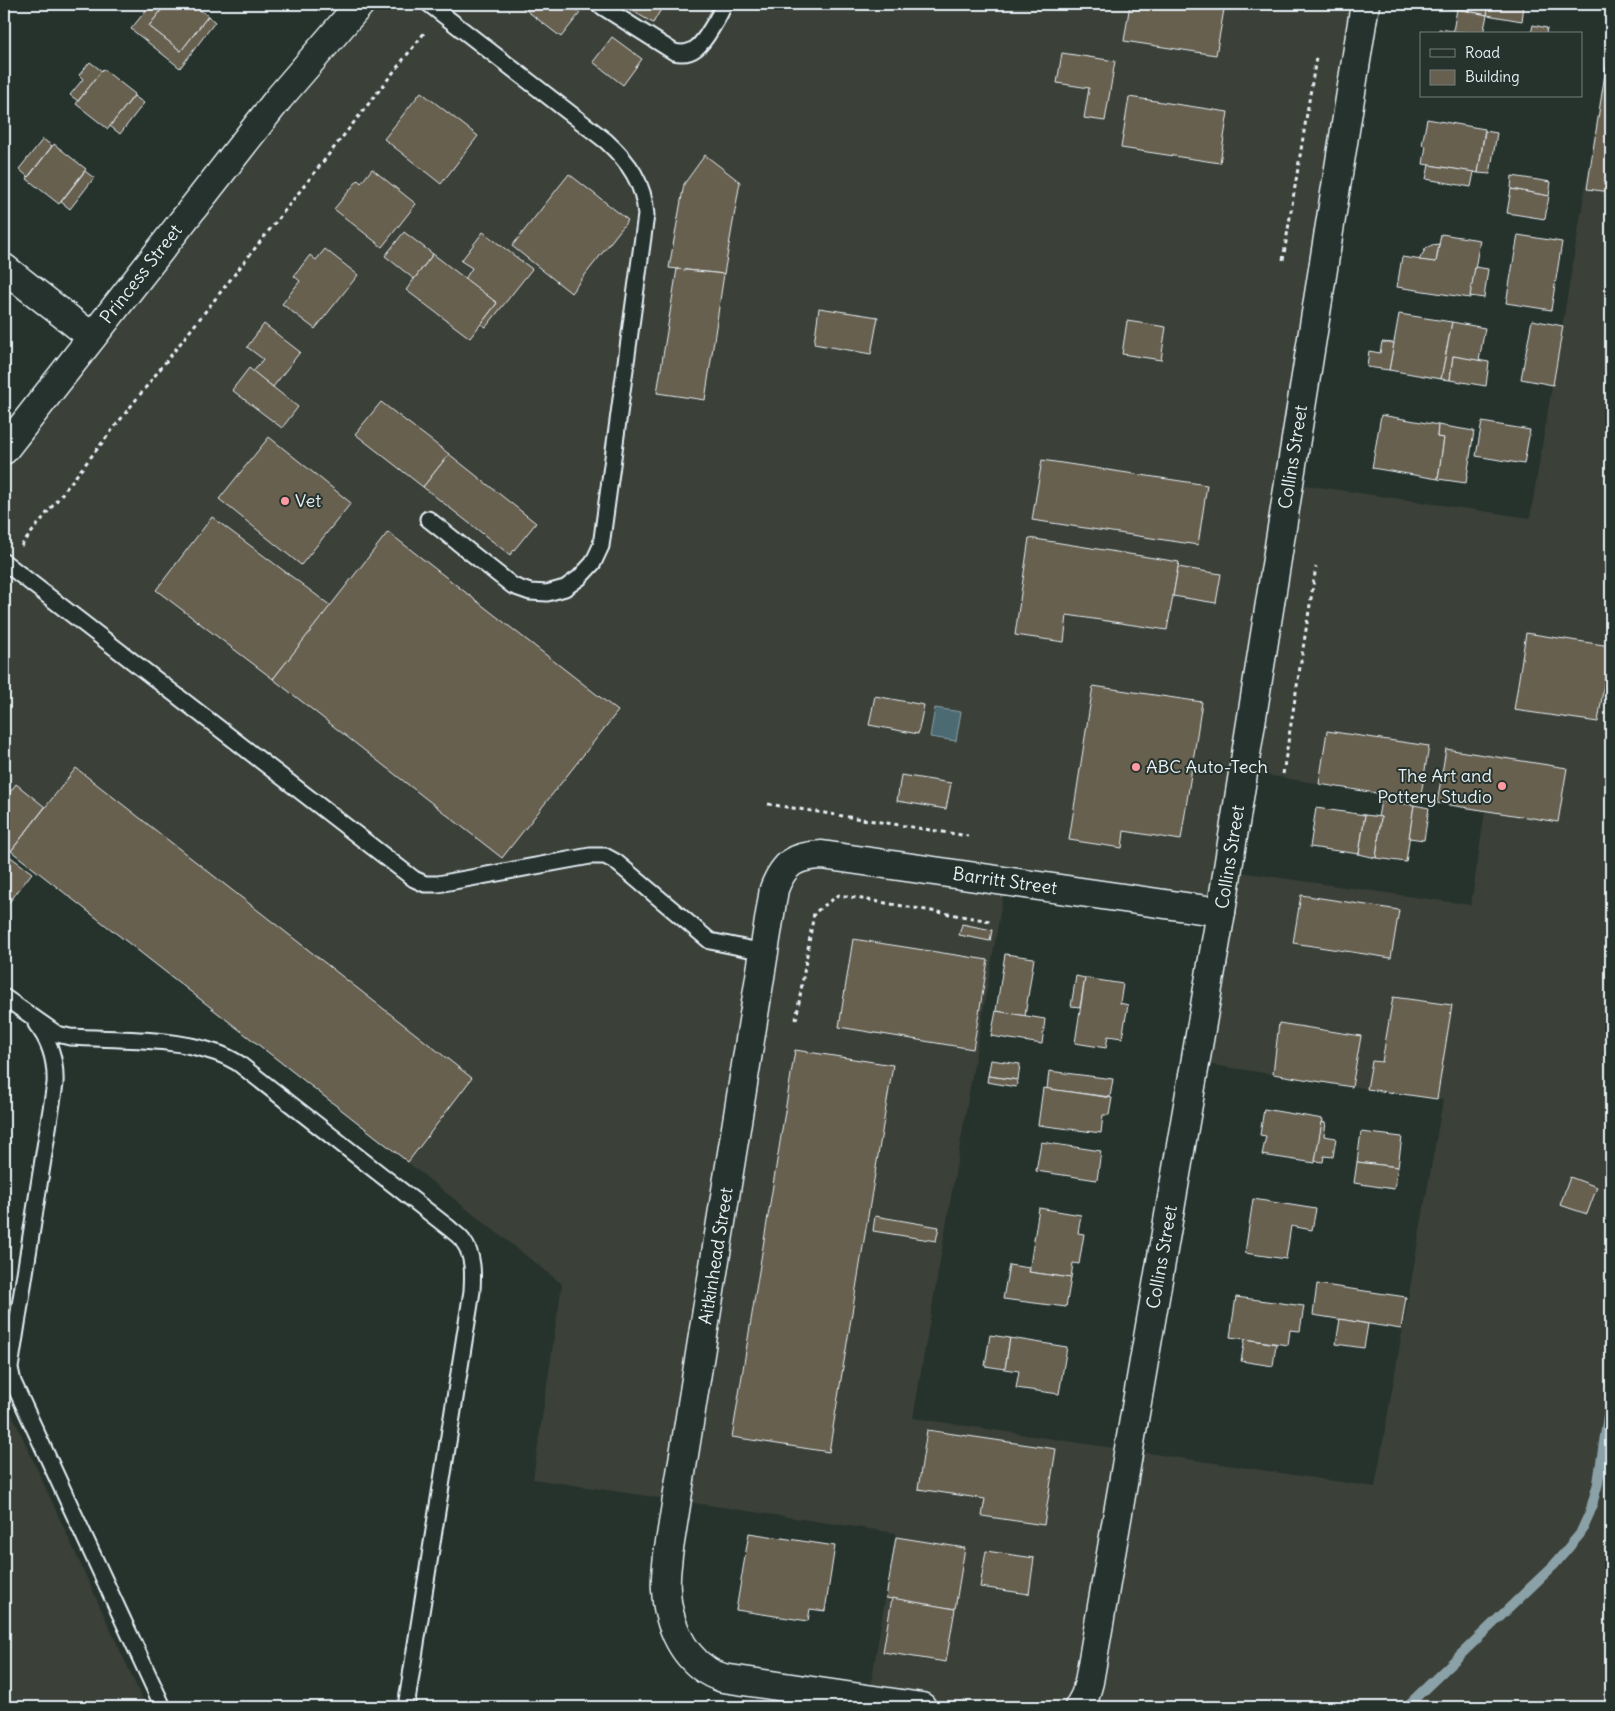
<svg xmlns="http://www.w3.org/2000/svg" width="1615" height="1711" viewBox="0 0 1615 1711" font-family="Delius,sans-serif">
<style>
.built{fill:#3a4038;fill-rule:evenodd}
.water{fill:#4b6b72;stroke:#8aa1a8}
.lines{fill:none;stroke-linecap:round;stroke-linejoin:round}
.stream{stroke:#8aa1a8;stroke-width:10}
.building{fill:#676050;stroke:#e8f1f8}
.lane-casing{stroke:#e8f1f8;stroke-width:19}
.street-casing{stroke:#e8f1f8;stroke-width:31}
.secondary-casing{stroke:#e8f1f8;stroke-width:31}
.path{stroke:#e8f1f8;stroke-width:3;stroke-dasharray:4 4;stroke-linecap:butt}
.lane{stroke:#26332d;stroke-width:15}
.street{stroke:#26332d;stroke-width:28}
.secondary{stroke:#26332d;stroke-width:28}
.poi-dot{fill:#ff9aa2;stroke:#26332d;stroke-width:2}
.labels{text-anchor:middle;stroke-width:4;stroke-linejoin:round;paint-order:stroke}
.street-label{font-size:18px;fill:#e8f1f8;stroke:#26332d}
.poi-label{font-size:18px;fill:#e8f1f8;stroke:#26332d;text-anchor:start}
</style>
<rect width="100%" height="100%" fill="#26332d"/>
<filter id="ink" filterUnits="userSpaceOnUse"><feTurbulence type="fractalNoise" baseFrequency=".02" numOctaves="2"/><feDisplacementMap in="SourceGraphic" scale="10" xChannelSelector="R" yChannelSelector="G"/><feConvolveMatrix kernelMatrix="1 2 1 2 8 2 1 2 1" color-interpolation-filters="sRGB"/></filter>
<g filter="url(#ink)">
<g class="built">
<path d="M352,4H1361L1285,482L1530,518L1611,35V1707H942L869,1696L896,1533L533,1479L562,1284L4,845V446ZM1241,771L1485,811L1471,905L1225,870ZM1005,884L1217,915L1193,1062L1443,1100L1375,1487L913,1418Z"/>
<path d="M4,1397L146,1707H4Z"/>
</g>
<path class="water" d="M935,708L961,712L956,741L930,737Z"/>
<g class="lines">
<path class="stream" d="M1406,1707L1554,1565L1580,1534L1590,1512L1598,1483L1611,1395"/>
</g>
<g class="building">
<path d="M151,4H166L149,26L181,51L208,16L215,22L180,68L131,29Z"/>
<path d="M166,4H192L208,16L181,51L149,26Z"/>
<path d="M518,4H568L580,13L561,37Z"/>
<path d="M621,4H664L653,23Z"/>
<path d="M1130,4H1225L1216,55L1124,41Z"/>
<path d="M1424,4H1470L1468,11Z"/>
<path d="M1470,4H1489L1487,15L1468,11Z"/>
<path d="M1489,4L1524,5L1522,21L1487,15Z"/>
<path d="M1457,9L1487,15L1483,34L1453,31Z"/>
<path d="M1533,25L1547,28L1546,34H1531Z"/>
<path d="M1439,29L1453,31L1473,34H1438Z"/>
<path d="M1611,35V192L1587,189Z"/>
<path d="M612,37L642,59L623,85L593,62Z"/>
<path d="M1062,53L1115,61L1105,121L1084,118L1089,88L1057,83Z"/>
<path d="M90,62L102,71L78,101L70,95L83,79L79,75Z"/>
<path d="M103,69L135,94L108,129L76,104Z"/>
<path d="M421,92L478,136L441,184L384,139Z"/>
<path d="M134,96L144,103L120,134L110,126Z"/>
<path d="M1129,97L1228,112L1220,163L1121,148Z"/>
<path d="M1427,119L1485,129L1478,173L1423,164L1426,146L1422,145Z"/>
<path d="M1485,131L1497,133L1490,174L1478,173Z"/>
<path d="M43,139L52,146L28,177L19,169Z"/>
<path d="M54,144L86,169L59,204L27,179Z"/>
<path d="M705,155L740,182L724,274L669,268L684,184Z"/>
<path d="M1429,165L1474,172L1471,187L1426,179Z"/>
<path d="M372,169L416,204L382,247L334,209L358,180L361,183Z"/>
<path d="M85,171L94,178L70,209L61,202Z"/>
<path d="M569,174L628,220L571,293L512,246Z"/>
<path d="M1512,176L1551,182L1549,196L1511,189Z"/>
<path d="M1511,189L1549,196L1545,219L1507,213Z"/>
<path d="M404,232L433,254L414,279L385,256Z"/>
<path d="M483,232L532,269L486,327L481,324L497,303L465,279L472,268L461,261Z"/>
<path d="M1441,234L1480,240L1470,298L1397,287L1402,257L1436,262Z"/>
<path d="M1518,235L1562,242L1551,310L1506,303Z"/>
<path d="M1439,244L1436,262L1419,260L1426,248L1432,245Z"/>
<path d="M325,249L358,275L315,329L282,304L300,281L294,276L310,255L316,260Z"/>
<path d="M433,254L497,303L470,338L406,290Z"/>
<path d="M1475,267L1488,269L1484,298L1470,296Z"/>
<path d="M677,269L724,274L705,400L657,393Z"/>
<path d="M819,308L878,317L871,354L814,344Z"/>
<path d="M1399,314L1452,322L1441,379L1389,370Z"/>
<path d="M1532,320L1563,326L1553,385L1521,379Z"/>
<path d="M1127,321L1166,327L1161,360L1122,354Z"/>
<path d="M1452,322L1485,328L1479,361L1453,356L1450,380L1441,379Z"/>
<path d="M264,324L300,352L273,387L253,372L263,359L247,347Z"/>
<path d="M1382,342L1394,343L1389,370L1367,367L1369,351L1380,353Z"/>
<path d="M1453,356L1489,362L1486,386L1450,380Z"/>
<path d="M249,368L298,407L282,428L232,390Z"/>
<path d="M381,402L449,454L423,487L355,434Z"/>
<path d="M1381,415L1438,425L1437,437L1444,438L1438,479L1372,468Z"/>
<path d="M1482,422L1530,430L1524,464L1476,456Z"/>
<path d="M1438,425L1474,431L1466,483L1438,479L1444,438L1437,437Z"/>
<path d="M269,437L351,503L301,565L219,499Z"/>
<path d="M449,454L536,523L510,555L423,487Z"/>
<path d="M1042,460L1207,485L1198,545L1032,520Z"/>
<path d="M212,517L331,606L273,679L156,590Z"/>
<path d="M388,532L618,711L502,858L273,679Z"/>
<path d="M1029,538L1179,562L1167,630L1067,615L1064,642L1015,635Z"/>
<path d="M1178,567L1221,574L1216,603L1173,596Z"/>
<path d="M1526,633L1610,646L1598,722L1514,710Z"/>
<path d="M1093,686L1202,702L1181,840L1124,831L1122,848L1069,840Z"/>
<path d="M875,696L924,705L918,734L869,725Z"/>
<path d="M1327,731L1429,746L1420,800L1319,784Z"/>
<path d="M1446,749L1567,768L1558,822L1437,803Z"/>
<path d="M76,768L472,1078L408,1162L11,851Z"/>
<path d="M901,775L951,783L946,809L897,801Z"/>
<path d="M16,784L45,807L11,851L4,845V798L5,799Z"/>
<path d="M1381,801L1414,805L1406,862L1376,858L1381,817H1378Z"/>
<path d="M1414,805L1429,808L1424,840L1409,838Z"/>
<path d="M1316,808L1365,815L1359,854L1310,847Z"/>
<path d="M1365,815L1381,817L1376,858L1359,854Z"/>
<path d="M4,852L32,873L4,909Z"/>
<path d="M1301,895L1399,910L1391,958L1293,943Z"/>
<path d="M962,924L992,930L990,941L959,935Z"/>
<path d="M853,939L988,960L973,1049L839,1027Z"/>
<path d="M1005,954L1034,958L1025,1016L996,1011Z"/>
<path d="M1076,976L1085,978L1080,1007L1071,1006Z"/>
<path d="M1085,978L1123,984L1120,1003L1128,1005L1122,1038L1108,1036L1106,1048L1075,1043Z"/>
<path d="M1393,997L1452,1005L1437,1099L1367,1089L1372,1061L1382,1062Z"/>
<path d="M996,1011L1045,1019L1042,1044L991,1036Z"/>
<path d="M1279,1023L1361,1036L1352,1087L1273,1074Z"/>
<path d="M795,1050L893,1065L829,1452L732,1437Z"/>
<path d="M991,1060L1020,1064L1018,1080L988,1076Z"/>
<path d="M1049,1071L1113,1079L1110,1097L1047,1089Z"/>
<path d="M988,1076L1018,1080L1016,1087L987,1082Z"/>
<path d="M1043,1088L1112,1098L1109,1115H1103L1101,1133L1038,1125Z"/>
<path d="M1264,1109L1323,1119L1315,1163L1262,1155L1266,1136L1260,1135Z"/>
<path d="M1322,1122L1326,1123L1324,1136L1336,1138L1333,1157L1324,1156L1323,1162L1315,1161Z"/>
<path d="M1361,1132L1402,1137L1398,1167L1357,1162Z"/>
<path d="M1041,1142L1101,1151L1097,1180L1036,1171Z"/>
<path d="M1357,1162L1398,1167L1394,1189L1354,1183Z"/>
<path d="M1570,1177L1597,1187L1587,1214L1560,1205Z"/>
<path d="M1253,1199L1316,1209L1312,1230L1291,1226L1286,1259L1245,1253Z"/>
<path d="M1039,1208L1081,1215L1078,1233L1084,1234L1079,1264L1073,1263L1071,1278L1029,1272Z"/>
<path d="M875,1216L939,1227L936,1241L873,1231Z"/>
<path d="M1009,1265L1030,1268L1029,1272L1071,1278L1066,1307L1003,1299Z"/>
<path d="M1317,1284L1406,1297L1401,1329L1313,1315Z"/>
<path d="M1236,1297L1304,1306L1300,1331L1290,1330L1288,1345L1230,1337Z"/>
<path d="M1340,1319L1368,1324L1364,1348L1336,1344Z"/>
<path d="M990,1335L1010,1338L1005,1369L985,1366Z"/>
<path d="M1010,1338L1067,1347L1059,1394L1016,1388L1019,1371L1005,1369Z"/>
<path d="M1245,1339L1276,1344L1273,1366L1241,1361Z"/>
<path d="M927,1430L1056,1449L1044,1525L982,1516L985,1499L918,1489Z"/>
<path d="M749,1533L835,1546L825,1611L810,1609L808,1621L736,1610Z"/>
<path d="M896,1537L965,1548L955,1609L886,1598Z"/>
<path d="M986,1551L1034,1558L1029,1594L980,1587Z"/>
<path d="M892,1598L955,1609L946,1662L883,1652Z"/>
</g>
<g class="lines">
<defs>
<g id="lane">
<path d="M598,4L674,52C693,57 702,44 711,29C716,21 721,13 724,4"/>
<path d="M428,519L513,586L530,592L547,593L565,588L579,578L593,563L601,546L646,215C644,183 629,162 606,141L429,4"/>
<path d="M4,562L414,879L425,884H438L590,856H605L616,862L710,941L764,952"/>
<path d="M4,997L57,1034L70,1037C118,1040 171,1037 217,1053C224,1055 231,1059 238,1063L449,1228C453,1232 460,1236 463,1241C474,1255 473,1275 472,1291L406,1707"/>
<path d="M36,1024C51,1042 56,1062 55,1084L10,1368L13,1382L163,1707"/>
</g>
<g id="street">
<path d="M922,1707L723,1678C718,1676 711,1674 706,1670C680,1653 667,1619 666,1590C665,1578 667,1566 668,1555L774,889C784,863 795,856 822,855L1221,912"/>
<path d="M1079,1707L1085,1696L1089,1682L1221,912L1365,4"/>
</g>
<g id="secondary">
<path d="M4,268L92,337"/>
<path d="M4,450L279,98L360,4"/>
</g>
</defs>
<use href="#lane" class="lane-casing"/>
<use href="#street" class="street-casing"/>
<use href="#secondary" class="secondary-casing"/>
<g class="path">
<path d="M1283,260L1316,58"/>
<path d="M21,546L425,32"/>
<path d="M1283,774L1316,567"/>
<path d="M768,804L968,836"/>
<path d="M796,1020L814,913L839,895L990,921"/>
</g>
<use href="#lane" class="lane"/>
<use href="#street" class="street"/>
<use href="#secondary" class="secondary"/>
</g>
</g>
<g class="poi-dot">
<circle cx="285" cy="501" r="5"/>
<circle cx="1136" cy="767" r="5"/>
<circle cx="1502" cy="786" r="5"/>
</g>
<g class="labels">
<g class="street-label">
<text transform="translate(141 274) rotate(-52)" y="6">Princess Street</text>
<text transform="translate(1293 457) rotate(-81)" y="6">Collins Street</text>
<text transform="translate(1230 857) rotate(-81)" y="6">Collins Street</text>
<text transform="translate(1005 881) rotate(8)" y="6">Barritt Street</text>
<text transform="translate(716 1256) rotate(-81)" y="6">Aitkinhead Street</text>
<text transform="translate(1162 1257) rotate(-80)" y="6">Collins Street</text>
</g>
<g class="poi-label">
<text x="295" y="507">Vet</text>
<text x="1146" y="773">ABC Auto-Tech</text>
<text x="1492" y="782" text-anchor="end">The Art and<tspan x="1492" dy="21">Pottery Studio</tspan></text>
</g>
</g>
<rect width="1615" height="1711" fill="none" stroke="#26332d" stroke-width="20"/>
<rect x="10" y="10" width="1595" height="1691" fill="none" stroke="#e8f1f8" stroke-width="2" filter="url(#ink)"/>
<rect x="1420" y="32" width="162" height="65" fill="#26332d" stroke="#747f7e"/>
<rect x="1430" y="49" width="25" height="8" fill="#26332d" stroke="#747f7e"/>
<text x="1465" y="58" font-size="15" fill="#e8f1f8">Road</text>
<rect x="1430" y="70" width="25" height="15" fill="#676050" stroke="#747f7e"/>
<text x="1465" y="82" font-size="15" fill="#e8f1f8">Building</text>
</svg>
